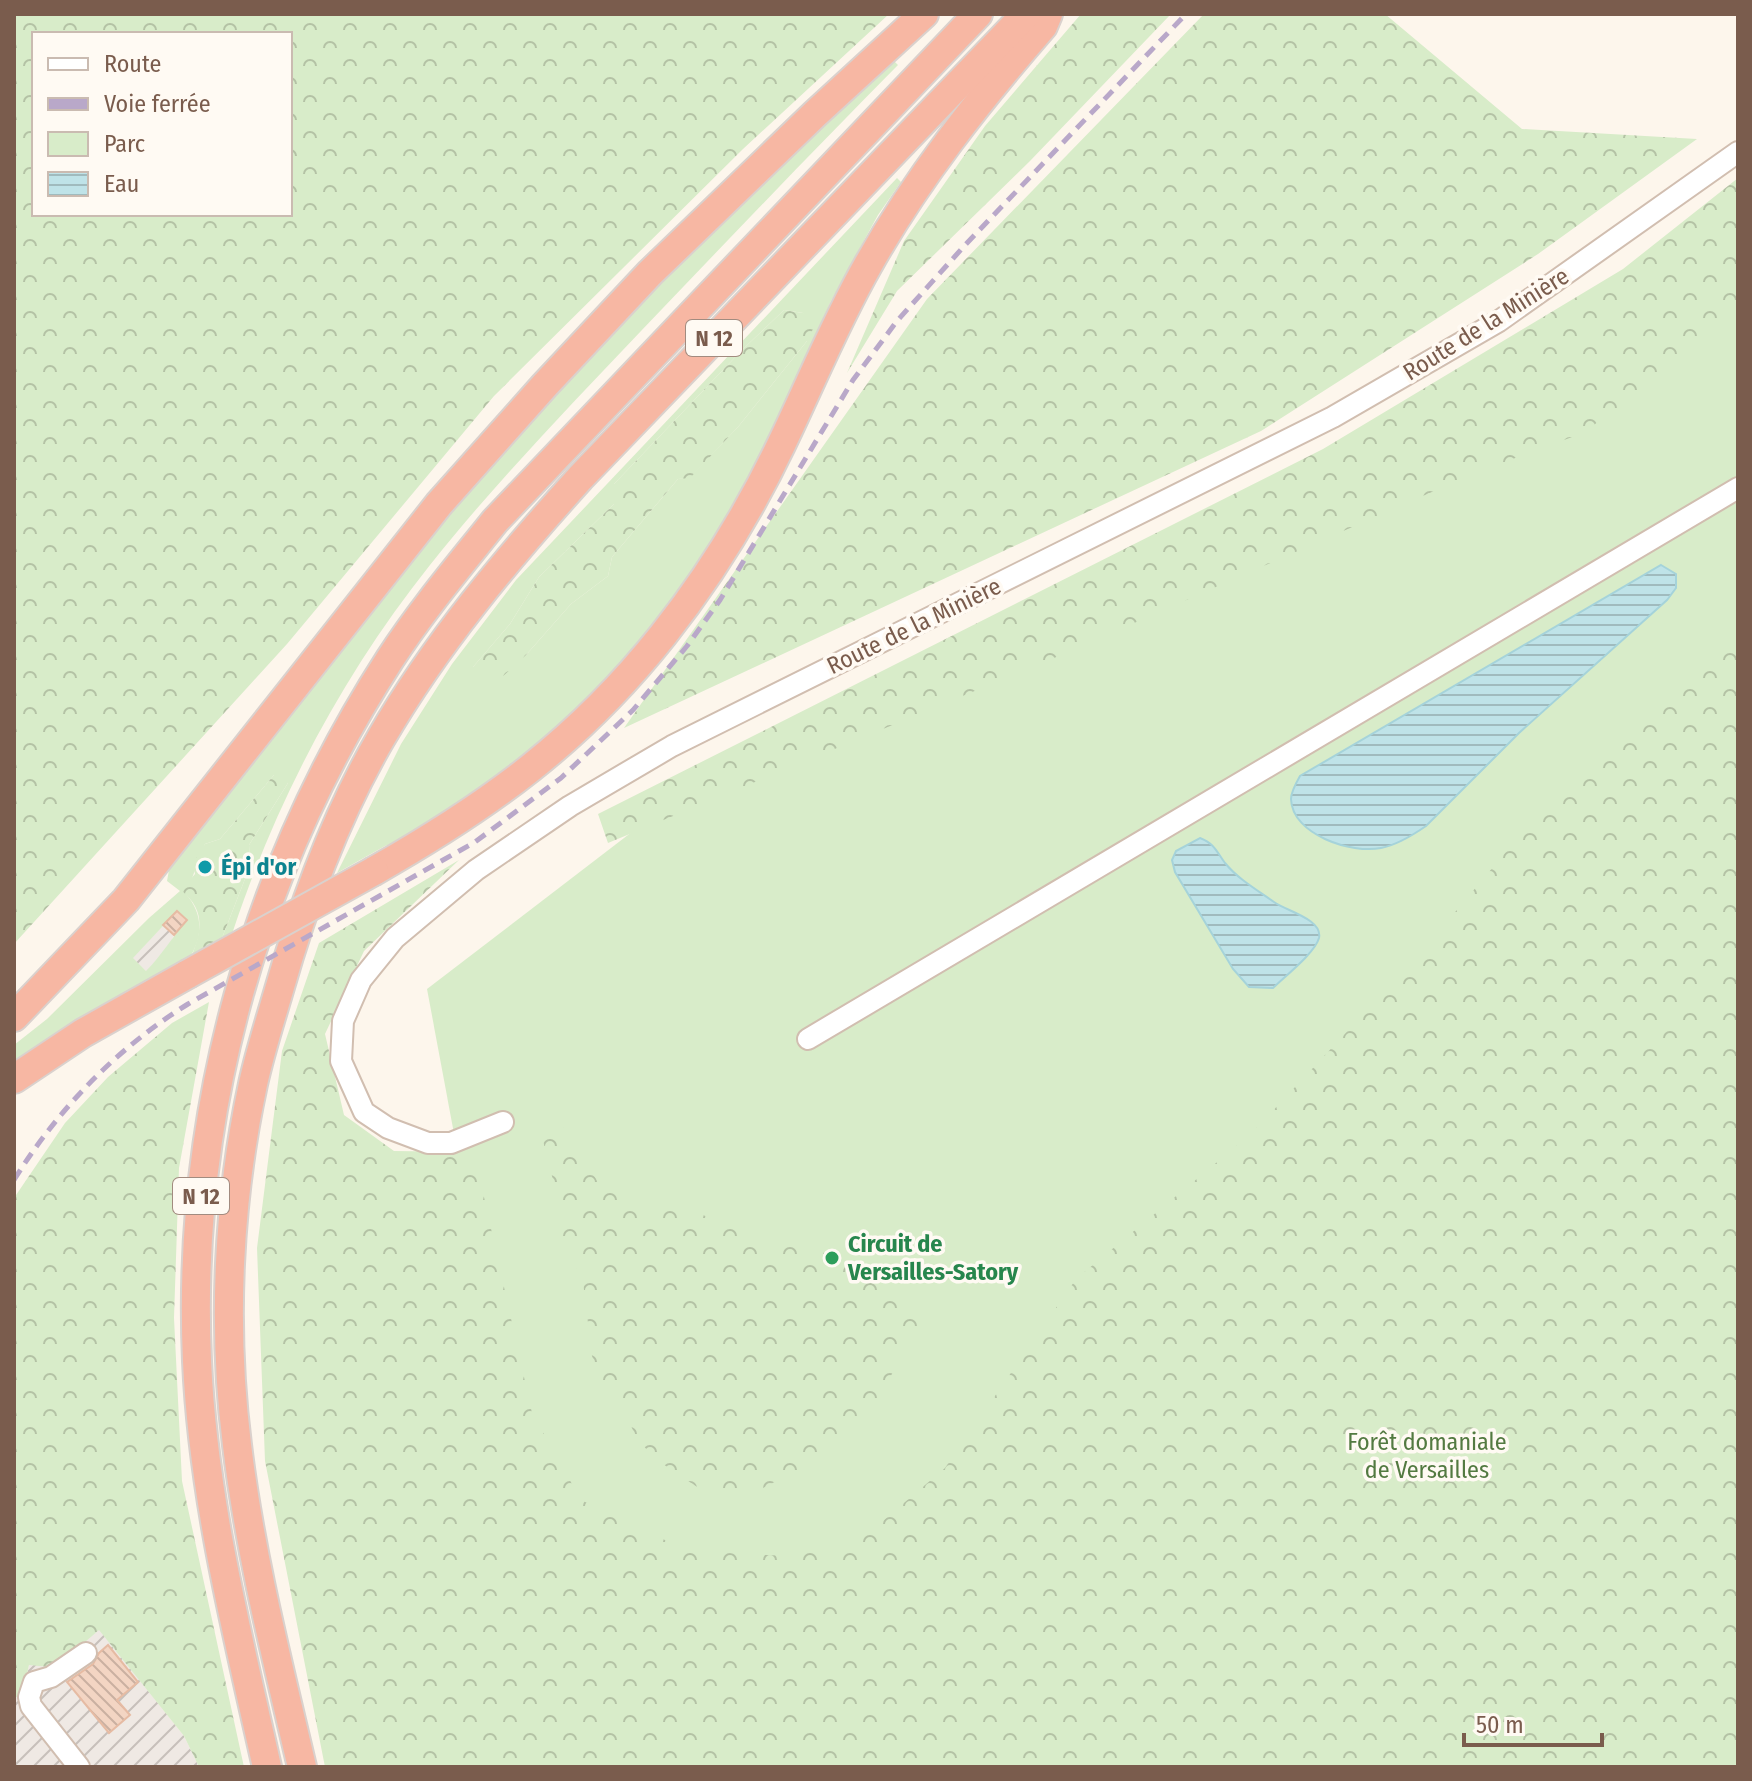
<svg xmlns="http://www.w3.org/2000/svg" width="1752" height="1781" viewBox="0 0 1752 1781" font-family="'Fira Sans Condensed',sans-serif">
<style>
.industrial{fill:url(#industrial-furrows)}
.green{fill:#d8ecc9;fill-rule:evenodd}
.forest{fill:url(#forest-crowns);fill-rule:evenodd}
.water{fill:url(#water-rules);stroke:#a5d3da;stroke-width:2}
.building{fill:url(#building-back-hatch);stroke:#e6bba3;stroke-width:2}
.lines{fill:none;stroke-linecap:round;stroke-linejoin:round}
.minor-casing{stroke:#d1beb0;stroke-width:24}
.highway-casing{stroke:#dad1cd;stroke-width:32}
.minor{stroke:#fff;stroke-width:20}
.highway{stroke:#f7b7a3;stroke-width:28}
.rail{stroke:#b9a8c9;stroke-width:5;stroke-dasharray:12 8;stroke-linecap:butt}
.highway-bridge-casing{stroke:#dad1cd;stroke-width:32;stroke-linecap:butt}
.highway-bridge{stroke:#f7b7a3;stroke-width:28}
.culture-dot{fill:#0f9aa8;stroke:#fffaf3;stroke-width:3}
.leisure-dot{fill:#2e9e5b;stroke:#fffaf3;stroke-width:3}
.labels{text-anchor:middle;stroke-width:7;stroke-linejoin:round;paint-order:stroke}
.shield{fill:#fffaf3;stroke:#a28b7f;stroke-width:2}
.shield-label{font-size:22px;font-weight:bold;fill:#7a5c4d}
.street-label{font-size:24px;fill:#7a5c4d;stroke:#fffaf3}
.culture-label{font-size:24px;font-weight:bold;fill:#0d838f;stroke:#fffaf3;text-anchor:start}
.leisure-label{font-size:24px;font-weight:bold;fill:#27864d;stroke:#fffaf3;text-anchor:start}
.park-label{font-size:24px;fill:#537a41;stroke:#fffaf3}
</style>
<defs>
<pattern id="industrial-furrows" width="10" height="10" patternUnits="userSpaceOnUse" patternTransform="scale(2)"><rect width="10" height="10" fill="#efe9e4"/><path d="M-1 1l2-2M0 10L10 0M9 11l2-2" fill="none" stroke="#c7c0bb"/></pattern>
<pattern id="forest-crowns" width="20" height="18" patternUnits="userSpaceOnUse" patternTransform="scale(2)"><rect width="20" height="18" fill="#d8ecc9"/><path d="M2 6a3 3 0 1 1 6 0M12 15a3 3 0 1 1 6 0" fill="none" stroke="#b4c2a5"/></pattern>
<pattern id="water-rules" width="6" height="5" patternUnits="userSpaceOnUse" patternTransform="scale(2)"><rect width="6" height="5" fill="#bfe3e8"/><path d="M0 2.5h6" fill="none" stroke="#a0bbbe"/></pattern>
<pattern id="building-back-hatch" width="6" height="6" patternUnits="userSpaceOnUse" patternTransform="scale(2)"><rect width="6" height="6" fill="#f3d5c3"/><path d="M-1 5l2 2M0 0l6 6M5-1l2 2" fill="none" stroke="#cab0a1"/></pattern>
</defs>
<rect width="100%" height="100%" fill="#fdf6ec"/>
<g class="industrial">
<path d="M177,911L187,920L174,935L167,950L147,972L132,958Z"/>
<path d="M99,1629L184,1736L199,1767H14V1697H22L29,1665L71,1654Z"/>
</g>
<g class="green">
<path d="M892,59L898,65C811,153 726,242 641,331C569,407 496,482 430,565C343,674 277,799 233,931L222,938L250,866L249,845L288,783L274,775L220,839L205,844L186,894C204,915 203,938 188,960L14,1065V1045L47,1019L149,918L180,891L167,881L169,870L429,535L633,308ZM177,911L187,920C172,937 162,955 146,971L133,958Z"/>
<path d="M897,178L901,182L878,215L831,301L742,496L699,567L633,656L545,745L410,837L385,846L337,873L401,744L452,664L516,580ZM784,310L803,313L807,341L738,427L690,477L678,479L612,557L608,576L571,604L526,655L473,667L510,624L539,577L614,504V484L742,350Z"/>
<path d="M1738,287V743L899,1526L567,1739L427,989L714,769Z"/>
</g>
<g class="forest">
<path d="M14,14H889L743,149L494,396L287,644L14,944ZM290,34V214H34V34Z"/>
<path d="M1081,14H1171L1030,161L897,291L847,373L904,241L985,126Z"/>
<path d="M1204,14H1385L1522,129L1697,139L1538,254L1261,431L624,728L927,299Z"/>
<path d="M1738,178V318L1583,433L1475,473L1066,653L608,843L598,814L1323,449L1623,269Z"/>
<path d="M784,310L803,313L814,327L807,341L738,427L690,478L678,479L612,557L608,576L571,604L526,655L489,689L473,667L510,624L539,577L614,504V484L742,350Z"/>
<path d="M1738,631V1767H325L265,1461L257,1248L282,1051L319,943L459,860L364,951L325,1034L344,1115L394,1151L474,1152L532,1413L581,1500L688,1551L788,1556L864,1537L945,1468L1076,1279L1251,1134L1418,956L1521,834L1685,674Z"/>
<path d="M282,772L287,775L288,783L249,845L250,866L222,938L192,955C202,929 205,910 181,890L195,874L193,864L205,844L220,839L274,775Z"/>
<path d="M209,1002L179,1168L174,1318L182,1481L244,1767H199L184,1736L99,1630L71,1654L49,1667L29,1665L22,1697H14V1198L65,1123L108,1077L172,1023Z"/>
<path d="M537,1117L560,1123L598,1182L618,1195L641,1204L690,1210L767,1240L815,1250L887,1273L919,1307L921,1331L895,1368L864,1428L848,1444L759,1490L736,1496L712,1497L654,1458L636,1437L627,1417L600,1379L592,1356L583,1282L562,1237L555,1188Z"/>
</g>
<g class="water">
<path d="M1661,565L1676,574V588L1667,600L1519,733L1426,826C1413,835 1397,845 1381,848C1352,854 1292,835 1291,799C1291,792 1296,783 1300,776Z"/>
<path d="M1200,838C1215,844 1216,851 1225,863C1238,879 1257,890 1274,902C1286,911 1323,919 1319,938C1315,953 1284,977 1273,988L1249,987L1233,969L1175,872L1172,860L1176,851Z"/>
</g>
<g class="building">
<path d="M177,911L187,920L174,935L163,925Z"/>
<path d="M108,1645L138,1682L117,1700L130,1715L109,1733L67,1682L93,1664L99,1653Z"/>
</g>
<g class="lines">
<defs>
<g id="minor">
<path d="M808,1039L1738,488"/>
<path d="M503,1122L451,1143H428L388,1128L364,1112L341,1061L343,1021L361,980L395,938L476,870L570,806L672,746L1333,417L1499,321L1738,152"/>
<path d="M79,1767L31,1706L29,1697L34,1682L51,1677L86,1653"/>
</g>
<g id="highway">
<path d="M374,871C490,805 579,741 663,635C709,577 749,512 781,445C810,385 835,323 868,265C917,178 978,101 1043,26L1048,14"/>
<path d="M14,1017L126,900L439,504L545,385L650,273L815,114L924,14"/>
<path d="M14,1079L83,1033L188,974"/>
<path d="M267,1767C237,1633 203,1498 197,1361C186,1111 255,868 390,659C421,611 459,566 495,521L978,14"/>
<path d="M302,1767C277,1660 250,1554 237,1445C222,1326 228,1201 253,1084C260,1052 270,1021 279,990C304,902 335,817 381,738C436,643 507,559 580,478L1026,14"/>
</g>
</defs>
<use href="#minor" class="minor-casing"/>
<use href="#highway" class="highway-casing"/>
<use href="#minor" class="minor"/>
<use href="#highway" class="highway"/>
<path class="rail" d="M14,1180C58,1109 117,1048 188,1004L475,842L561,778L633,710L687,646L720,600L853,380L897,321L966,244L1186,14"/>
<defs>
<path id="highway-bridge" d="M188,974L374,871"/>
</defs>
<use href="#highway-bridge" class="highway-bridge-casing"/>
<use href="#highway-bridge" class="highway-bridge"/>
</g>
<circle class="culture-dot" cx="205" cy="867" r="8"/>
<circle class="leisure-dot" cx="832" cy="1258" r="8"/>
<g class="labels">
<g class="shield">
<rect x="686" y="320" width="56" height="36" rx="6"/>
<rect x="173" y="1178" width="56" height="36" rx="6"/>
</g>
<g class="shield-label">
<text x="714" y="346">N 12</text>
<text x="201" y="1204">N 12</text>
</g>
<g class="street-label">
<text transform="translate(1486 324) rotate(-32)" y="8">Route de la Minière</text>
<text transform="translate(914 626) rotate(-26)" y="8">Route de la Minière</text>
</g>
<g class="culture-label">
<text x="221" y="875">Épi d'or</text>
</g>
<g class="leisure-label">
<text x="848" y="1252">Circuit de<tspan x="848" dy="28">Versailles-Satory</tspan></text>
</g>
<g class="park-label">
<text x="1427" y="1450">Forêt domaniale<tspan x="1427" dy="28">de Versailles</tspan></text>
</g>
</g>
<rect width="1752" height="1781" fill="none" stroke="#7a5c4d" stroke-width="32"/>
<rect x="32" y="32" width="260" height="184" fill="#fffaf3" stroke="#cabbb1" stroke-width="2"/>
<rect x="48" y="58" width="40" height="12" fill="#ffffff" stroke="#cabbb1" stroke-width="2"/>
<text x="104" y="72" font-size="24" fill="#7a5c4d">Route</text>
<rect x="48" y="98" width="40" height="12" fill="#b9a8c9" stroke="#cabbb1" stroke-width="2"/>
<text x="104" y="112" font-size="24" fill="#7a5c4d">Voie ferrée</text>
<rect x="48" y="132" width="40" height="24" fill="#d8ecc9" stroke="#cabbb1" stroke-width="2"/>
<text x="104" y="152" font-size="24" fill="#7a5c4d">Parc</text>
<rect x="48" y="172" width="40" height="24" fill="url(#water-rules)" stroke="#cabbb1" stroke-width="2"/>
<text x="104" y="192" font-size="24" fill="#7a5c4d">Eau</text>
<path d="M1464 1733v12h138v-12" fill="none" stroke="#7a5c4d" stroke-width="4"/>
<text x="1476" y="1733" font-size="24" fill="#7a5c4d" stroke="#fffaf3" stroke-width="6" paint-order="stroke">50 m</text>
</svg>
